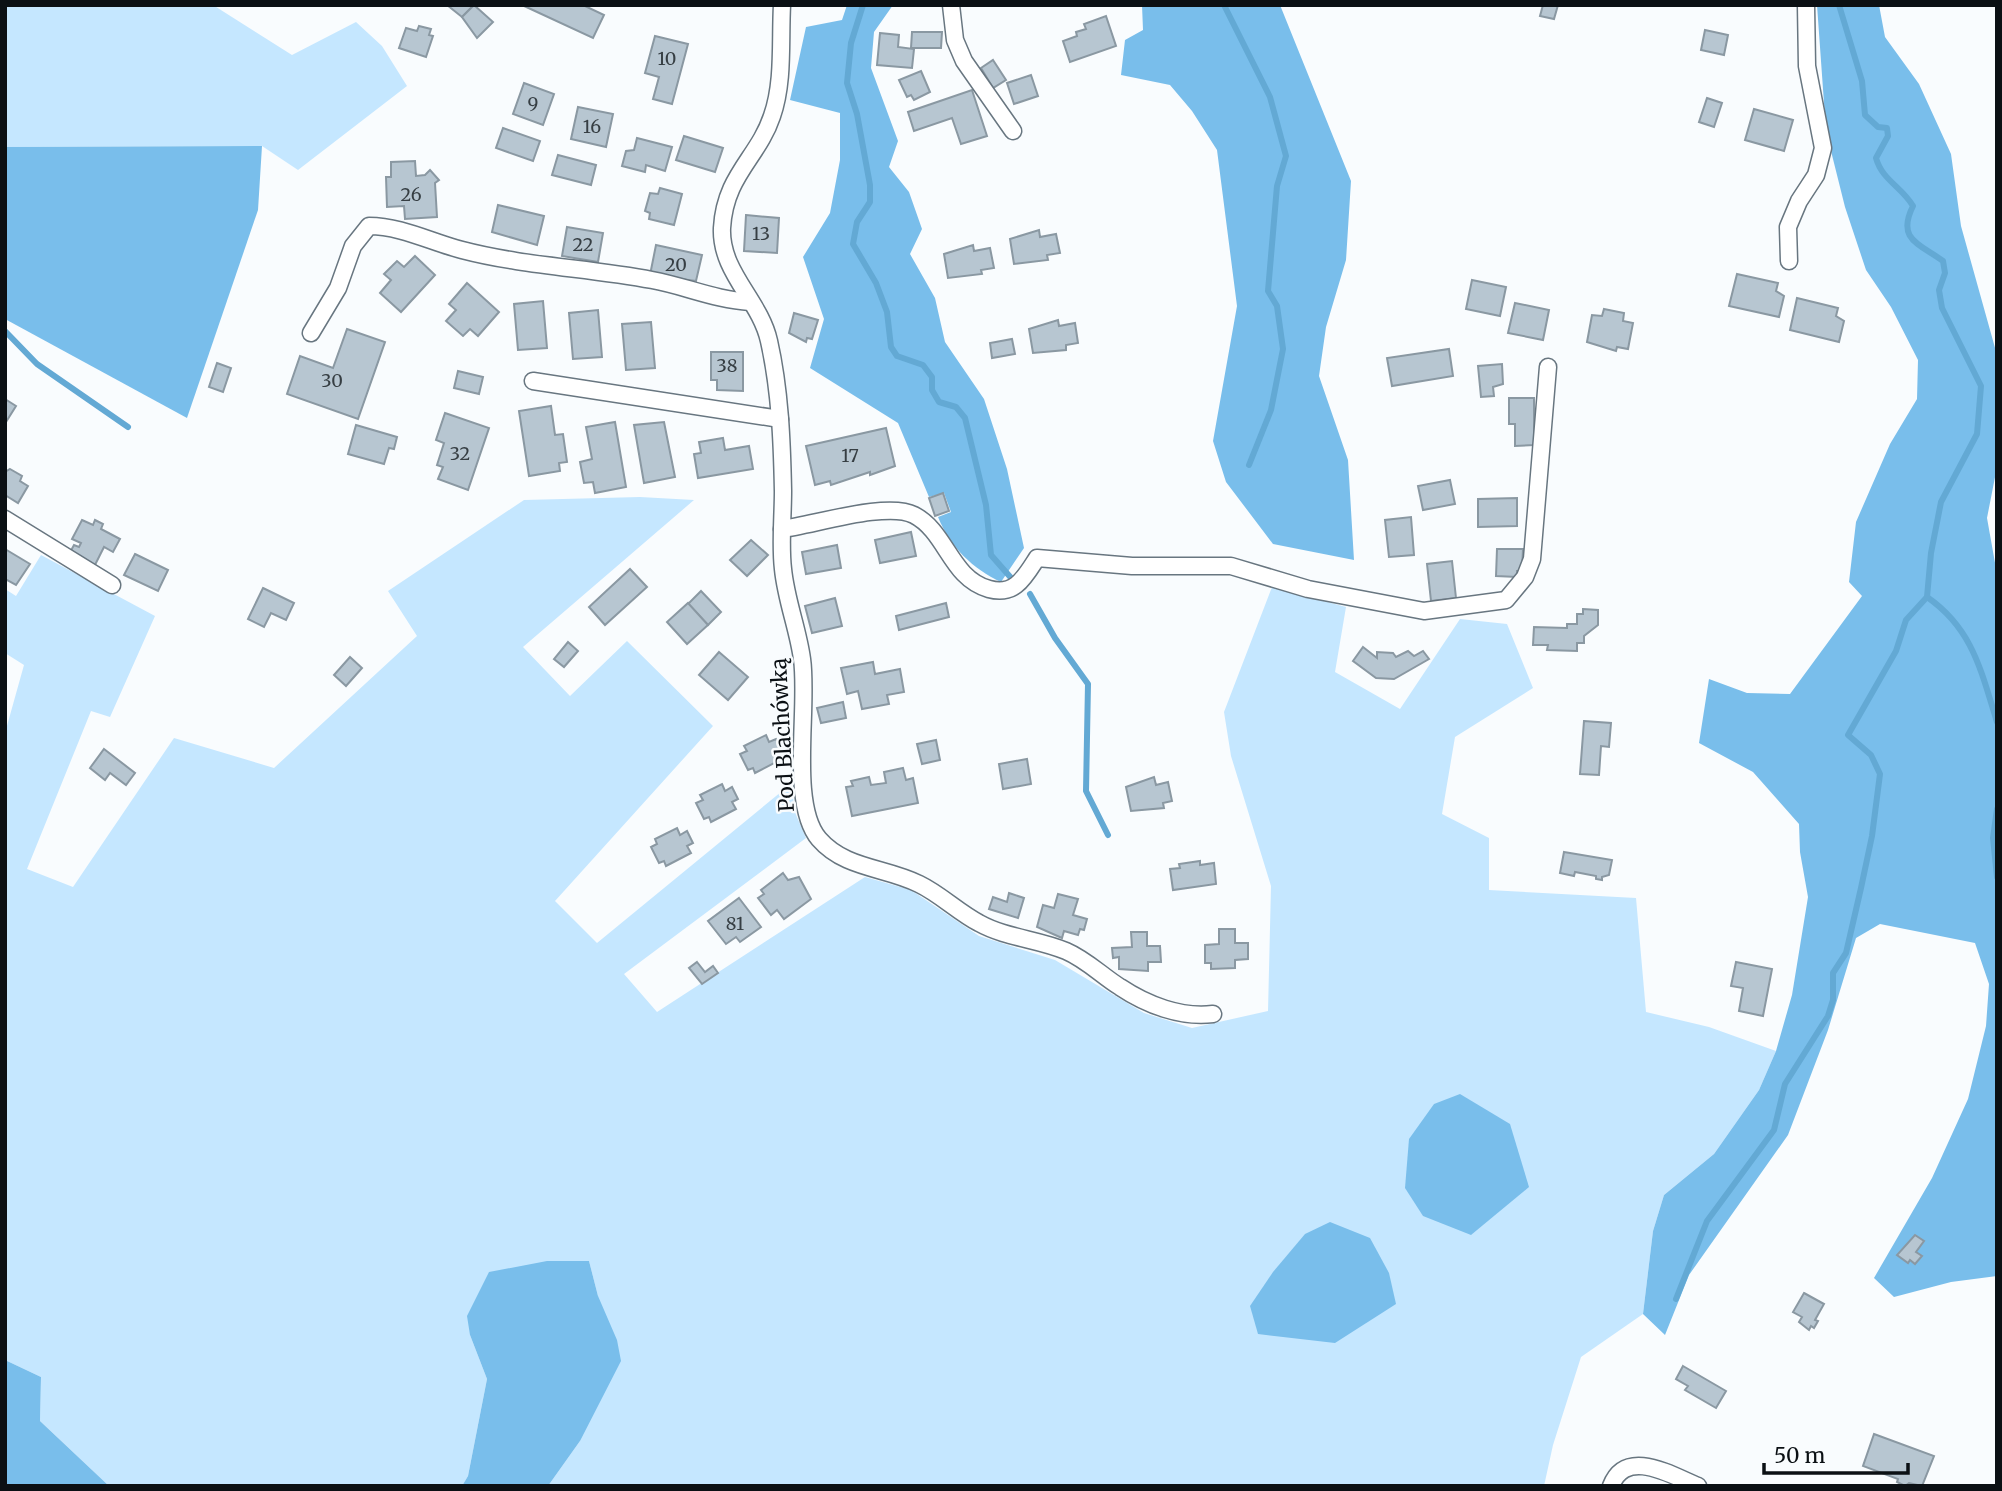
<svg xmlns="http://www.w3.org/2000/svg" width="2002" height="1491" viewBox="0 0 2002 1491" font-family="Merriweather,serif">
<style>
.green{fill:#c5e7ff}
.forest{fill:#79beeb}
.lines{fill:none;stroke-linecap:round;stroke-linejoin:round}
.stream{stroke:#63a9d4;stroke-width:6}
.building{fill:#b7c6d1;stroke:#8a98a2;stroke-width:2}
.street-casing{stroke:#687680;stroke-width:19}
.street{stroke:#fff;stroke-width:16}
.labels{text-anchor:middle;stroke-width:5;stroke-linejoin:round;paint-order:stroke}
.number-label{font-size:18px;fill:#363e43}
.street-label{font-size:21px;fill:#0b1014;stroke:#f9fcfe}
</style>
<rect width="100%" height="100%" fill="#f9fcfe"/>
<g class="green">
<path d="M5,5H213L292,55L356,22L382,46L407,86L298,170L262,146L5,147Z"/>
<path d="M640,497L694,500L523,647L570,696L627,641L713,726L555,901L597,943L792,783L794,810L806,838L624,974L657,1012L865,877L911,890L979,936L1055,960L1144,1013L1192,1028L1268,1011L1271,886L1231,756L1224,712L1272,587L1346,607L1335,672L1400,709L1460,619L1507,624L1533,688L1455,737L1442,814L1489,838V890L1636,898L1646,1012L1709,1027L1776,1051L1759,1090L1714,1154L1664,1195L1653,1231L1643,1314L1581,1357L1553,1445L1544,1486H548L580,1441L598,1296L589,1261L470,1335L487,1379L468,1476L462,1486H109L40,1421L41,1377L5,1360V733L24,665L5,653V589L16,596L41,555L155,616L110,717L91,711L27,869L73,887L174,738L274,768L417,636L388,591L524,500Z"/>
</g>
<g class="forest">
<path d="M847,5H893L874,32L871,68L898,141L889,167L909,192L922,229L910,254L935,298L945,342L984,399L1007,469L1024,548L1001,582C973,569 950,547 938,517L951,512L944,493L929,497L898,423L810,368L824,319L803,257L830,213L840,160V113L790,100L806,27L842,20Z"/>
<path d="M1142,5H1280L1351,181L1346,260L1326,327L1319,376L1348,460L1354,560L1273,544L1226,482L1213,441L1237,306L1217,150L1192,111L1170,85L1121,75L1125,40L1143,30Z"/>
<path d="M1817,5H1879L1885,37L1919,84L1951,154L1961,226L1997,355V467L1987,518L1997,574V1276L1951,1282L1894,1297L1874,1278L1932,1178L1968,1099L1986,1026L1989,984L1975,943L1880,924L1856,938L1828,1030L1788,1135L1689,1275L1665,1335L1643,1314L1653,1231L1664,1195L1714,1154L1759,1090L1776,1051L1792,995L1808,897L1800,852L1799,824L1753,772L1699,743L1709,679L1747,693L1790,694L1862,596L1849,582L1856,522L1890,444L1917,399L1918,360L1891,307L1866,270L1845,207L1826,131Z"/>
<path d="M262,146L258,210L187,418L5,319V147Z"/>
<path d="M1460,1094L1510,1124L1529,1187L1471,1235L1423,1216L1405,1188L1409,1139L1434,1104Z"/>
<path d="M1330,1222L1370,1238L1389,1273L1396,1304L1335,1343L1258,1334L1250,1306L1273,1272L1305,1234Z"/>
<path d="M547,1261H589L598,1296L617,1340L621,1361L580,1441L548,1486H462L468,1476L487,1379L470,1335L467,1316L489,1272Z"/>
<path d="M5,1360L41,1377L40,1421L109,1486H5Z"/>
</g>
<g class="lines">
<g class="stream">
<path d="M863,5L851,43L847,83L857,114L870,185V202L857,222L853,244L876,283L887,312L891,347L897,356L923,365L932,377V390L939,402L956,407L965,418L986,505L991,555L1012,579"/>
<path d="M1224,5L1270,97L1286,156L1277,186L1268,291L1277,306L1283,349L1271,410L1249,465"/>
<path d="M5,331L37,364L128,427"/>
<path d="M1030,594L1055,638L1088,684L1086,791L1108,835"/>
<path d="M1927,597C1973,629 1981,671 1997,722"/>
<path d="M1997,809L1993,838L1997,877"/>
<path d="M1676,1299L1707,1221L1774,1130L1785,1084L1828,1016L1833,1000V973L1846,953L1861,888L1872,836L1880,774L1871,755L1848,735L1896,651L1906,620L1927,597L1931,553L1941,502L1977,434L1981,386L1942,308L1939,290L1945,273L1943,261C1920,244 1896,240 1913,206C1902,187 1882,180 1876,158L1888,136L1887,128L1878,127L1865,115L1862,81L1839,5"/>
</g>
</g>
<g class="building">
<path d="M447,5H474L462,17Z"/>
<path d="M474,5L493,22L477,38L462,17Z"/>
<path d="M522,5H583L604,15L593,38Z"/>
<path d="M1543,5H1558L1554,19L1540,16Z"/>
<path d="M1106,16L1116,46L1070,62L1063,41L1077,36L1076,32L1086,29L1084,24Z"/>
<path d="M419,26L431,29L429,35L433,36L426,57L399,48L406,28L417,31Z"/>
<path d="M1705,30L1728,35L1724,55L1701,50Z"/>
<path d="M912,32H942L941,48H911Z"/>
<path d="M880,33L899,35L898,47L914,49L912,68L877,65Z"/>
<path d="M655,36L688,44L672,104L653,99L659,77L645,73Z"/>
<path d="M993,60L1006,80L993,88L981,68Z"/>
<path d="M921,71L930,92L914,100L911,95L907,97L899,80Z"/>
<path d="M1031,75L1038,96L1014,104L1007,83Z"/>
<path d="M524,83L554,94L543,125L513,114Z"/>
<path d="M972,90L987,136L961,144L952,118L914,131L908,112Z"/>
<path d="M1707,98L1722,103L1714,127L1699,122Z"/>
<path d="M578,107L613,114L606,147L571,139Z"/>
<path d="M1754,109L1793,120L1784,151L1745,140Z"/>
<path d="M503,128L540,141L533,161L496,148Z"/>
<path d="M684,136L723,148L715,172L676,160Z"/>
<path d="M637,138L672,147L665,171L646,165L645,172L622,166L626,151L634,150Z"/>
<path d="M558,155L596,165L591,185L552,175Z"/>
<path d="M415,161L416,176L425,175L430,170L439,180L435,183L437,217L405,219L404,206L387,207L386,177H391V162Z"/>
<path d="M660,188L682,194L674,225L649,219L650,213L645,211L650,193L658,194Z"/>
<path d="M498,205L544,216L537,245L492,232Z"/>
<path d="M746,215L779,218L777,253L744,251Z"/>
<path d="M567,227L603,233L598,262L562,256Z"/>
<path d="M1039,230L1040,237L1056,234L1060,253L1047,255L1048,260L1014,264L1010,239Z"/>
<path d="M656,245L702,255L696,281L650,275Z"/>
<path d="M973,245L974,251L990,248L994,268L981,270L982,274L948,278L944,254Z"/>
<path d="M415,256L435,275L401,312L380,293L391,280L384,274L397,261L404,267Z"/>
<path d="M1737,274L1778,283L1776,291L1784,296L1779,317L1729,306Z"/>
<path d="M1472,280L1506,287L1500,316L1466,309Z"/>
<path d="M467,283L499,312L478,336L470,329L463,336L446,321L456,310L449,304Z"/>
<path d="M1797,298L1838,308L1836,316L1844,321L1839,342L1790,330Z"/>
<path d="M543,301L547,348L518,350L514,304Z"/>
<path d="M1515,303L1549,310L1543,340L1508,333Z"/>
<path d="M1604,309L1624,313L1623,321L1633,323L1628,349L1617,347L1616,351L1587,342L1592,315L1602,316Z"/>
<path d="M598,310L602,357L573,359L569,313Z"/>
<path d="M794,313L818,320L812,339L807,338L806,342L789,333Z"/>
<path d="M1058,320L1059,326L1075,323L1078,343L1066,345V350L1033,353L1029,329Z"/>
<path d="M651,322L655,368L626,370L622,324Z"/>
<path d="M347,329L385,342L358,419L287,394L300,356L333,368Z"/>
<path d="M1012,339L1015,354L992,358L990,343Z"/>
<path d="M1449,349L1453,376L1392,386L1387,358Z"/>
<path d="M711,352H743V391L717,390V380H711Z"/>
<path d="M217,363L231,368L223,392L209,387Z"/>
<path d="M1502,364L1503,384L1493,387L1494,396L1481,397L1478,366Z"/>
<path d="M458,371L483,377L479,394L454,388Z"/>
<path d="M1509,398H1534V445L1515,446V424H1509Z"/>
<path d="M5,399L16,406L6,422H5Z"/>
<path d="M551,406L555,435L563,434L567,462L559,463L560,471L529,476L519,411Z"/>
<path d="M445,413L489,428L468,490L438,479L443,467L437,465L444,443L436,440Z"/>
<path d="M615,422L626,487L595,493L593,482L584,483L580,462L592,459L586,427Z"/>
<path d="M664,422L675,477L644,483L634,425Z"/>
<path d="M356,425L397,437L394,449L389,448L384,464L348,454Z"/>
<path d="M886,428L895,466L870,475V472L831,485L830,481L815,485L806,446Z"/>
<path d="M723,438L725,450L749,446L753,469L698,478L694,454L701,453L699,442Z"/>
<path d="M10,469L22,476L20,481L28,486L18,503L5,495V472Z"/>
<path d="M1450,480L1455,504L1423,510L1418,486Z"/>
<path d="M943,493L949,511L935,516L929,498Z"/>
<path d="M1517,498V526L1478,527V499Z"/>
<path d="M1411,517L1414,555L1389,557L1385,520Z"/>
<path d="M82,520L93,525L95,520L103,524L101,529L120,539L113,552L104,547L93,569L68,556L74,545L79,547L81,543L72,539Z"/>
<path d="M911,532L916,556L880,563L875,540Z"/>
<path d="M751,540L768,555L747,576L730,560Z"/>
<path d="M837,545L841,568L806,574L802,552Z"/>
<path d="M5,549L30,564L16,585L5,579Z"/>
<path d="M1497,549H1523L1522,571H1517V577L1496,576Z"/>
<path d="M135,554L168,570L158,591L124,575Z"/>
<path d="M1452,561L1456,598L1431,601L1427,564Z"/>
<path d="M630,569L647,587L605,625L589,607Z"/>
<path d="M263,588L294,603L286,620L271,613L264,627L248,619Z"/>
<path d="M701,591L721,612L708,625L688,604Z"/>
<path d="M835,598L842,626L812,633L805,606Z"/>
<path d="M688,603L708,625L687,644L667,622Z"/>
<path d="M946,603L949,617L899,630L896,616Z"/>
<path d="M1583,609L1598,610V625L1584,636V643H1577V651L1547,650L1548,645H1533L1534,627L1567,628V624H1577V614H1583Z"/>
<path d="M568,642L578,651L564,667L554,659Z"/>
<path d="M1363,647L1377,658V652L1393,653L1396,657L1408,651L1414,656L1423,651L1429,659L1394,679L1376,678L1353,661Z"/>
<path d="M719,652L748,677L728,700L699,675Z"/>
<path d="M350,657L362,668L346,686L334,675Z"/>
<path d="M873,662L875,674L900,669L904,692L887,695L889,704L862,709L858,691L847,694L841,668Z"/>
<path d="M843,702L846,718L821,723L817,708Z"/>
<path d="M1584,721L1611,723L1609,747L1601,746L1599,775L1580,774Z"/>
<path d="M766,735L769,742L776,739L782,750L776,753L780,760L755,773L753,768L748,770L740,754L747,751L744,746Z"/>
<path d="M936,740L940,760L922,764L917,744Z"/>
<path d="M104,749L135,773L126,785L110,773L105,780L90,768Z"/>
<path d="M1027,759L1031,784L1003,789L999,764Z"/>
<path d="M903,768L906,780L913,778L918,803L852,816L846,787L853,786L851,781L869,777L871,785L886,783L884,772Z"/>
<path d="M1154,777L1156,785L1168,782L1172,801L1163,803L1164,808L1131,811L1126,787Z"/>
<path d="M722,784L725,791L732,787L738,799L732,802L736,809L711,822L709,817L704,819L696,803L703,800L700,795Z"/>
<path d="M677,828L680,835L687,831L693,843L687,846L691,853L666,866L664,861L659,863L651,847L657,844L655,839Z"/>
<path d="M1564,852L1612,860L1609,875L1602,877V880L1596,879V876L1575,872L1574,876L1560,873Z"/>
<path d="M1200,861V865L1214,863L1216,884L1173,890L1170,869L1180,868L1179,864Z"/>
<path d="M783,873L788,880L799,877L811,899L784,919L777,910L771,915L758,898L764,894L761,890Z"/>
<path d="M1009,893L1024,898L1018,918L989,909L993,897L1007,902Z"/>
<path d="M1058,894L1078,899L1073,915L1087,919L1084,930L1080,929L1078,935L1064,931L1062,938L1037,927L1043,905L1054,908Z"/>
<path d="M739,898L761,927L740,942L736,937L726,944L708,921Z"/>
<path d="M1219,929H1235V943H1248V959L1235,960V968L1211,969V963H1205V945L1219,944Z"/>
<path d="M1131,932H1147V946H1160L1161,962H1148V971L1119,969V957L1113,958L1112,948L1132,947Z"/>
<path d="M697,962L705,972L713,966L718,973L702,984L689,968Z"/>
<path d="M1736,962L1772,969L1763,1016L1739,1011L1743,988L1731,986Z"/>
<path d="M1915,1235L1924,1241L1916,1252L1922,1256L1915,1264L1910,1260L1908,1263L1897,1255Z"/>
<path d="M1804,1293L1824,1304L1815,1320L1818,1321L1814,1328L1811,1326L1809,1330L1799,1322L1802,1317L1793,1312Z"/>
<path d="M1683,1366L1726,1391L1716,1408L1685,1390L1688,1386L1676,1379Z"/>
<path d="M1874,1434L1934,1456L1922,1486L1909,1483L1905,1486L1897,1482L1898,1479L1863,1466Z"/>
</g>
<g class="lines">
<defs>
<g id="street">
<path d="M782,5C780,41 784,82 772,116C758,158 725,175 722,228C720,272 760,300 769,341C780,390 782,441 783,491C783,517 780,544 783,569C786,600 798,629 802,659C809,707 789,804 819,839C845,869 885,867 919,884C940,894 958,912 979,923C1006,938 1038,939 1066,951C1087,960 1102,976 1120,987C1147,1005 1181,1018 1213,1014"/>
<path d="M951,5L955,40L964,61L1013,131"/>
<path d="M1789,261L1788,227L1799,201L1816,175L1823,148L1807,66L1806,5"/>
<path d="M311,333L338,288L353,246L369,226C401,226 431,242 462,250C523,266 589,268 652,280C685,286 716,300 750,302"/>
<path d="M533,381L780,419"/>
<path d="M5,519L112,585"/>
<path d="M782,529C814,525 887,501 914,515C947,532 950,578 989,589C1015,596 1024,578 1037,558L1132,566H1231L1308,589L1424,611L1506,600L1525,577L1532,559L1548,367"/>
<path d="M1611,1486C1626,1447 1671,1475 1698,1486"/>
</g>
</defs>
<use href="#street" class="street-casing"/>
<use href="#street" class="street"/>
</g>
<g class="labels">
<g class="number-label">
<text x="667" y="65">10</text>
<text x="533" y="110">9</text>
<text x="592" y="133">16</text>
<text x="411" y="201">26</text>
<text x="761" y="240">13</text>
<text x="583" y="251">22</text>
<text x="676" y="271">20</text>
<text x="727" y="372">38</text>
<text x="332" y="387">30</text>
<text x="460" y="460">32</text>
<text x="850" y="462">17</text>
<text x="735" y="930">81</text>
</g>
<g class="street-label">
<text transform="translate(783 735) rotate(-93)" y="7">Pod Blachówką</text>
</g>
</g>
<rect width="2002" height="1491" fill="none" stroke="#0b1014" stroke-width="14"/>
<path d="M1764 1463v10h144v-10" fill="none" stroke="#0b1014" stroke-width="3.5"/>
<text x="1774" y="1463" font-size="21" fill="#0b1014" stroke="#f9fcfe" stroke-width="5" paint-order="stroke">50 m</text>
</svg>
